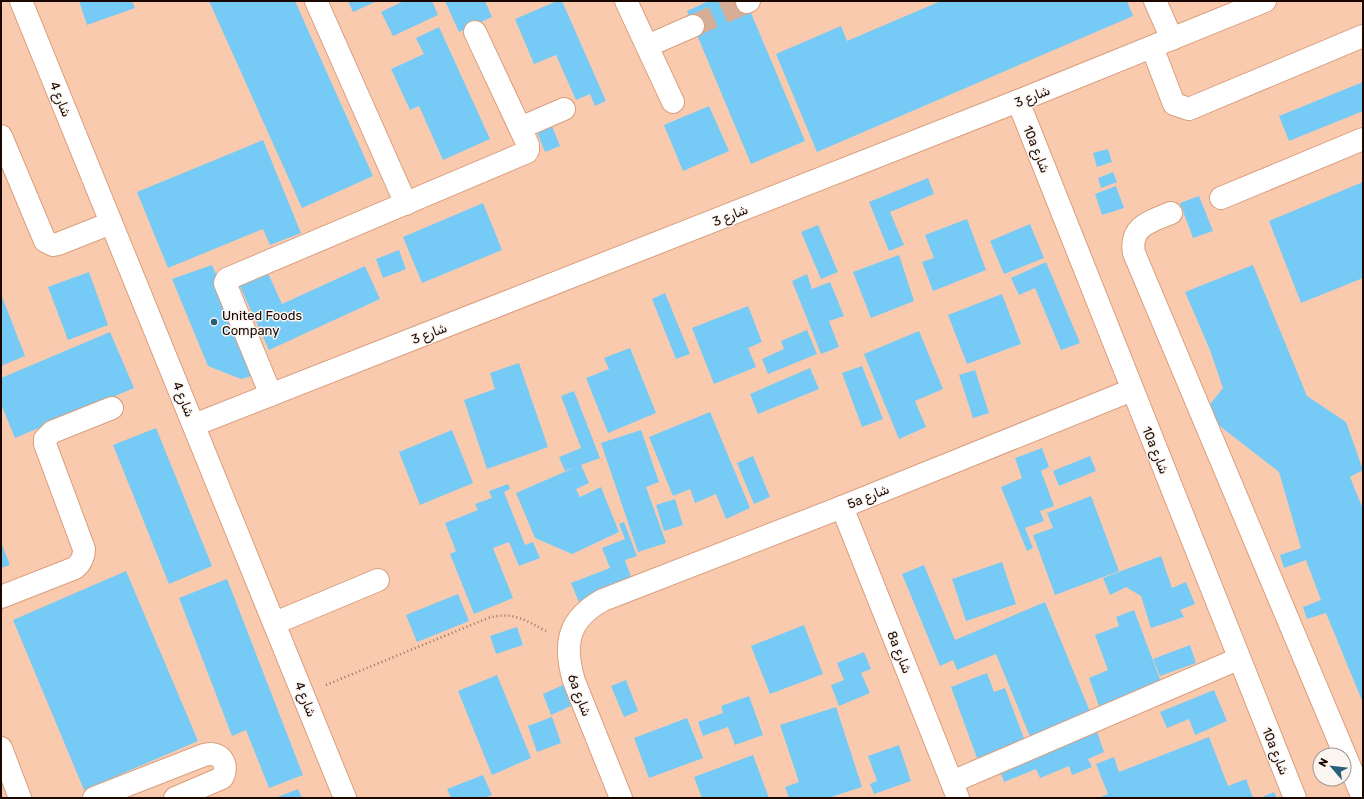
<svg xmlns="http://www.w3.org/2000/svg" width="1364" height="799" viewBox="0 0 1364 799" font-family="Rubik,Vazirmatn,sans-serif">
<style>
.building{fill:#75cbf6}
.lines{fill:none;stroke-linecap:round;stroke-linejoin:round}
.minor-tunnel{stroke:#d8ad95;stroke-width:22;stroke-dasharray:22 11;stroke-linecap:butt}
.minor-casing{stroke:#d89f7e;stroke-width:24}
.path{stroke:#967361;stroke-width:2.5;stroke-dasharray:1 3;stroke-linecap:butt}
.minor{stroke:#fff;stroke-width:22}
.poi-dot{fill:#275f79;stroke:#fbf5f1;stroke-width:1.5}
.labels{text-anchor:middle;stroke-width:3;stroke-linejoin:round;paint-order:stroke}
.street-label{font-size:13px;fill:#1a0700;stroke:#fbf5f1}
.poi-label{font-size:13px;fill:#1a0700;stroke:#fbf5f1;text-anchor:start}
</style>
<rect width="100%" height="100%" fill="#facaaf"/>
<g class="building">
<path d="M79,1H132L135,8L87,25Z"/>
<path d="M209,1H295L373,176L302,208Z"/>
<path d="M348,1H377L353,12Z"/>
<path d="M404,1H432L438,15L393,36L381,12Z"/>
<path d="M445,1H485L492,17L459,32Z"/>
<path d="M557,1H562L606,101L595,106L590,94L576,100L556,55L534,64L515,19Z"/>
<path d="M709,1H746L805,141L751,164L687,11Z"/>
<path d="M941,1H1127L1133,16L817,152L776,54L841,26L847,41Z"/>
<path d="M439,27L490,139L443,160L419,106L410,110L391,69L424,54L416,38Z"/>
<path d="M1363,82V111L1289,141L1279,116Z"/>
<path d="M709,106L729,151L683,171L664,125Z"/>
<path d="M552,126L560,146L545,152L537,132Z"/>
<path d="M263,140L301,233L270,245L263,229L168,268L137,192Z"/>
<path d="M1108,149L1112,162L1097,167L1093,153Z"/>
<path d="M1113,172L1117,182L1101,188L1098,178Z"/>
<path d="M928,178L934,194L890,212L904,245L889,251L869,202Z"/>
<path d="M1363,182V278L1301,303L1269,221Z"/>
<path d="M1116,186L1124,208L1102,215L1095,194Z"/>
<path d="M1199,196L1213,231L1193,238L1180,203Z"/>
<path d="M483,203L502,250L422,283L403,237Z"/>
<path d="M967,219L986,270L933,291L922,262L934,258L925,235Z"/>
<path d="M1030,224L1044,258L1004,274L990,241Z"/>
<path d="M818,225L838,272L821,279L801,232Z"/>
<path d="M399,250L406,269L383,278L376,259Z"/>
<path d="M899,255L914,301L871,318L853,272Z"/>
<path d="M1046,262L1080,343L1061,350L1035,288L1019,295L1011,278Z"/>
<path d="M212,265L260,374L241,379L208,366L172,279Z"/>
<path d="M1253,265L1307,396L1346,422L1363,470L1350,477L1363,509V703L1326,613L1307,619L1303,607L1321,600L1306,560L1284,568L1280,555L1301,548L1279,472L1203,413L1223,388L1210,350L1185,292Z"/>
<path d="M365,266L380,299L269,350L239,284L267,271L282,304Z"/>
<path d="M89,272L108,325L68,340L48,287Z"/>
<path d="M807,274L812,289L830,282L844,316L829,321L839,347L821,354L792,281Z"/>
<path d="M665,293L690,354L676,359L652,299Z"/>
<path d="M1,294L25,356L1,366Z"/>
<path d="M1002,294L1021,344L967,364L948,315Z"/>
<path d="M748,306L762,342L748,348L756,367L714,384L692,328Z"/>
<path d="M807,330L817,354L768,374L762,359L784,349L781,341Z"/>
<path d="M919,331L943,389L915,401L926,427L899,439L864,354Z"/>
<path d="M110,332L134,388L15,438L1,404V378Z"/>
<path d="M630,348L656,413L608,433L586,378L609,369L604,358Z"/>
<path d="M519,363L548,447L487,469L464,400L495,389L490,373Z"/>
<path d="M862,366L883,419L862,427L842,373Z"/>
<path d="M810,368L819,389L758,414L750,394Z"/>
<path d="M975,370L989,413L973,418L959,375Z"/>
<path d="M574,391L600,458L581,465L589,483L576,489L580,497L601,487L619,532L572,554L535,538L516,493L576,467L565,471L559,457L581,448L561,396Z"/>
<path d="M710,412L750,508L726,519L716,494L695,503L690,489L673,496L649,437Z"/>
<path d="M156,428L212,566L169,584L113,445Z"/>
<path d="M452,430L473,483L420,505L399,452Z"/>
<path d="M641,430L659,482L646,487L666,543L638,552L601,443Z"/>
<path d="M1042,448L1049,467L1041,471L1054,506L1040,511L1044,521L1025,528L1033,548L1027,551L1001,487L1022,478L1015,458Z"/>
<path d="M753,456L770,497L754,504L737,463Z"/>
<path d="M1090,456L1096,471L1059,486L1053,471Z"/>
<path d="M508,484L510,489L504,492L525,545L533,542L540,558L519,566L509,542L493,548L513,598L474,614L450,554L456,551L445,523L478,510L475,504L492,498L489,491Z"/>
<path d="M1091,496L1119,571L1055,595L1033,535L1053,528L1047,513Z"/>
<path d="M675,499L683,525L664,531L656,505Z"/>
<path d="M624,522L637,556L625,560L632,580L579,602L571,583L610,568L602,548L625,539L619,524Z"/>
<path d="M1,542L10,565L1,568Z"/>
<path d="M1161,556L1172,588L1186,582L1195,604L1180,610L1184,617L1151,628L1141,596L1126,587L1110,595L1103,578Z"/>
<path d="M1002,562L1016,604L966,621L952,579Z"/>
<path d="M924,565L955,640L1045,602L1091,714L1031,739L996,654L957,670L953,660L940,666L902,574Z"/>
<path d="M126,571L198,741L84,790L13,620Z"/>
<path d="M227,579L303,775L269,788L246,730L232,736L179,598Z"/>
<path d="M458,594L469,621L417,642L406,615Z"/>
<path d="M1134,610L1161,682L1099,706L1089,678L1108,670L1095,635L1119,626L1116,617Z"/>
<path d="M804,625L823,674L770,694L751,646Z"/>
<path d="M517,627L523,645L496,654L490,636Z"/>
<path d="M1190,645L1196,663L1160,676L1153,659Z"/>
<path d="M864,652L871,669L861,673L870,693L839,706L831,685L844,680L837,663Z"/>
<path d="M987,673L994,692L1005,688L1025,741L977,758L951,687Z"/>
<path d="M497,675L531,758L492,775L458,691Z"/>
<path d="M626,680L638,711L624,717L611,686Z"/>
<path d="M563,685L571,706L551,715L543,694Z"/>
<path d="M1214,690L1227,721L1195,735L1189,719L1167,728L1160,712Z"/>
<path d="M749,696L763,735L735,745L728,727L703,736L698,722L723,713L721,706Z"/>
<path d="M836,707L862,787L828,798H789L785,787L799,782L780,725Z"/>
<path d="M552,717L561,743L537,752L528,726Z"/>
<path d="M687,718L703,758L649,778L634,738Z"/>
<path d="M1097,732L1104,752L1088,759L1092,767L1072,775L1069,766L1040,778L1036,769L1004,782L1000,771Z"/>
<path d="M1209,737L1228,786L1246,779L1253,798H1102L1101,797L1108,794L1096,764L1114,757L1119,772Z"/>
<path d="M899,745L911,781L874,794L870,784L877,781L868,756Z"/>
<path d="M753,755L769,798H702L694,777Z"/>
<path d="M483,775L492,795L484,798H451L447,789Z"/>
<path d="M298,789L302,798H275Z"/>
<path d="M1274,792L1277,798H1260Z"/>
</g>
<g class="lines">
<path class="minor-tunnel" d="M693,26L747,2"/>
<defs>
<g id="minor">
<path d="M21,1L345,798"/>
<path d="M316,1L406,204"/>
<path d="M626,1L673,102"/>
<path d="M1155,1L1172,39"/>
<path d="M747,2L749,1"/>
<path d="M647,46L693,26"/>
<path d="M1152,47L1174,104L1189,109L1363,36"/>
<path d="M1018,101L1295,798"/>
<path d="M520,128L564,109"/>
<path d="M1,136L45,241L53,245L58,244L111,223"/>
<path d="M1221,198L1363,139"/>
<path d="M1171,213C1151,221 1129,226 1134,253L1363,798"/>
<path d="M271,395L225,283L227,279L527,152L528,150V145L475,32"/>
<path d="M194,425L1018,101L1265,1"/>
<path d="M842,507L958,798"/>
<path d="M1,597L75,568C82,562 84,557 84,549L45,444V439L52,432L112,408"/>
<path d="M275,623L378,580"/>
<path d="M1,748L20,798"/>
<path d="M952,782L1238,659"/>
<path d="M94,798L204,755C220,750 230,764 222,778L175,798"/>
<path d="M621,798L574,681C563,644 568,619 603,600L842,507L1132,390"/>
</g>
</defs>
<use href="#minor" class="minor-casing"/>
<path class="path" d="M326,685L488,618C513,611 525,620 546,631"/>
<use href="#minor" class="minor"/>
</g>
<circle class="poi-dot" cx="214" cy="322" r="4"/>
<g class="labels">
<g class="street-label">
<text transform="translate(1032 96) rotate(-22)" y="5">شارع 3</text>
<text transform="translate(61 99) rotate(68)" y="5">شارع 4</text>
<text transform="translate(1037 149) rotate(68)" y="5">10a شارع</text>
<text transform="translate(730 215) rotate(-22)" y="5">شارع 3</text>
<text transform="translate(429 333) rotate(-21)" y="5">شارع 3</text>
<text transform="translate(184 399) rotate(68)" y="5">شارع 4</text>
<text transform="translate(1156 450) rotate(68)" y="5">10a شارع</text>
<text transform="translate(868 496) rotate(-22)" y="5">5a شارع</text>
<text transform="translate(900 652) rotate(68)" y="5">8a شارع</text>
<text transform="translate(580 695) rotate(69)" y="5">6a شارع</text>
<text transform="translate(306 699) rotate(68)" y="5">شارع 4</text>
<text transform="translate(1276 751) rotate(68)" y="5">10a شارع</text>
</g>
<g class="poi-label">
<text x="222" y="320">United Foods<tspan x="222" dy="15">Company</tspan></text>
</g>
</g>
<rect width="1364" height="799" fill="none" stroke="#1a0700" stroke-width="4"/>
<g transform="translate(1332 767) rotate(298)"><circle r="19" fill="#fbf5f1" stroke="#a19691"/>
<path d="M0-3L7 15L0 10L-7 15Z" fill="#275f79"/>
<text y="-6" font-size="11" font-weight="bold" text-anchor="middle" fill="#1a0700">N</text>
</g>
</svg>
